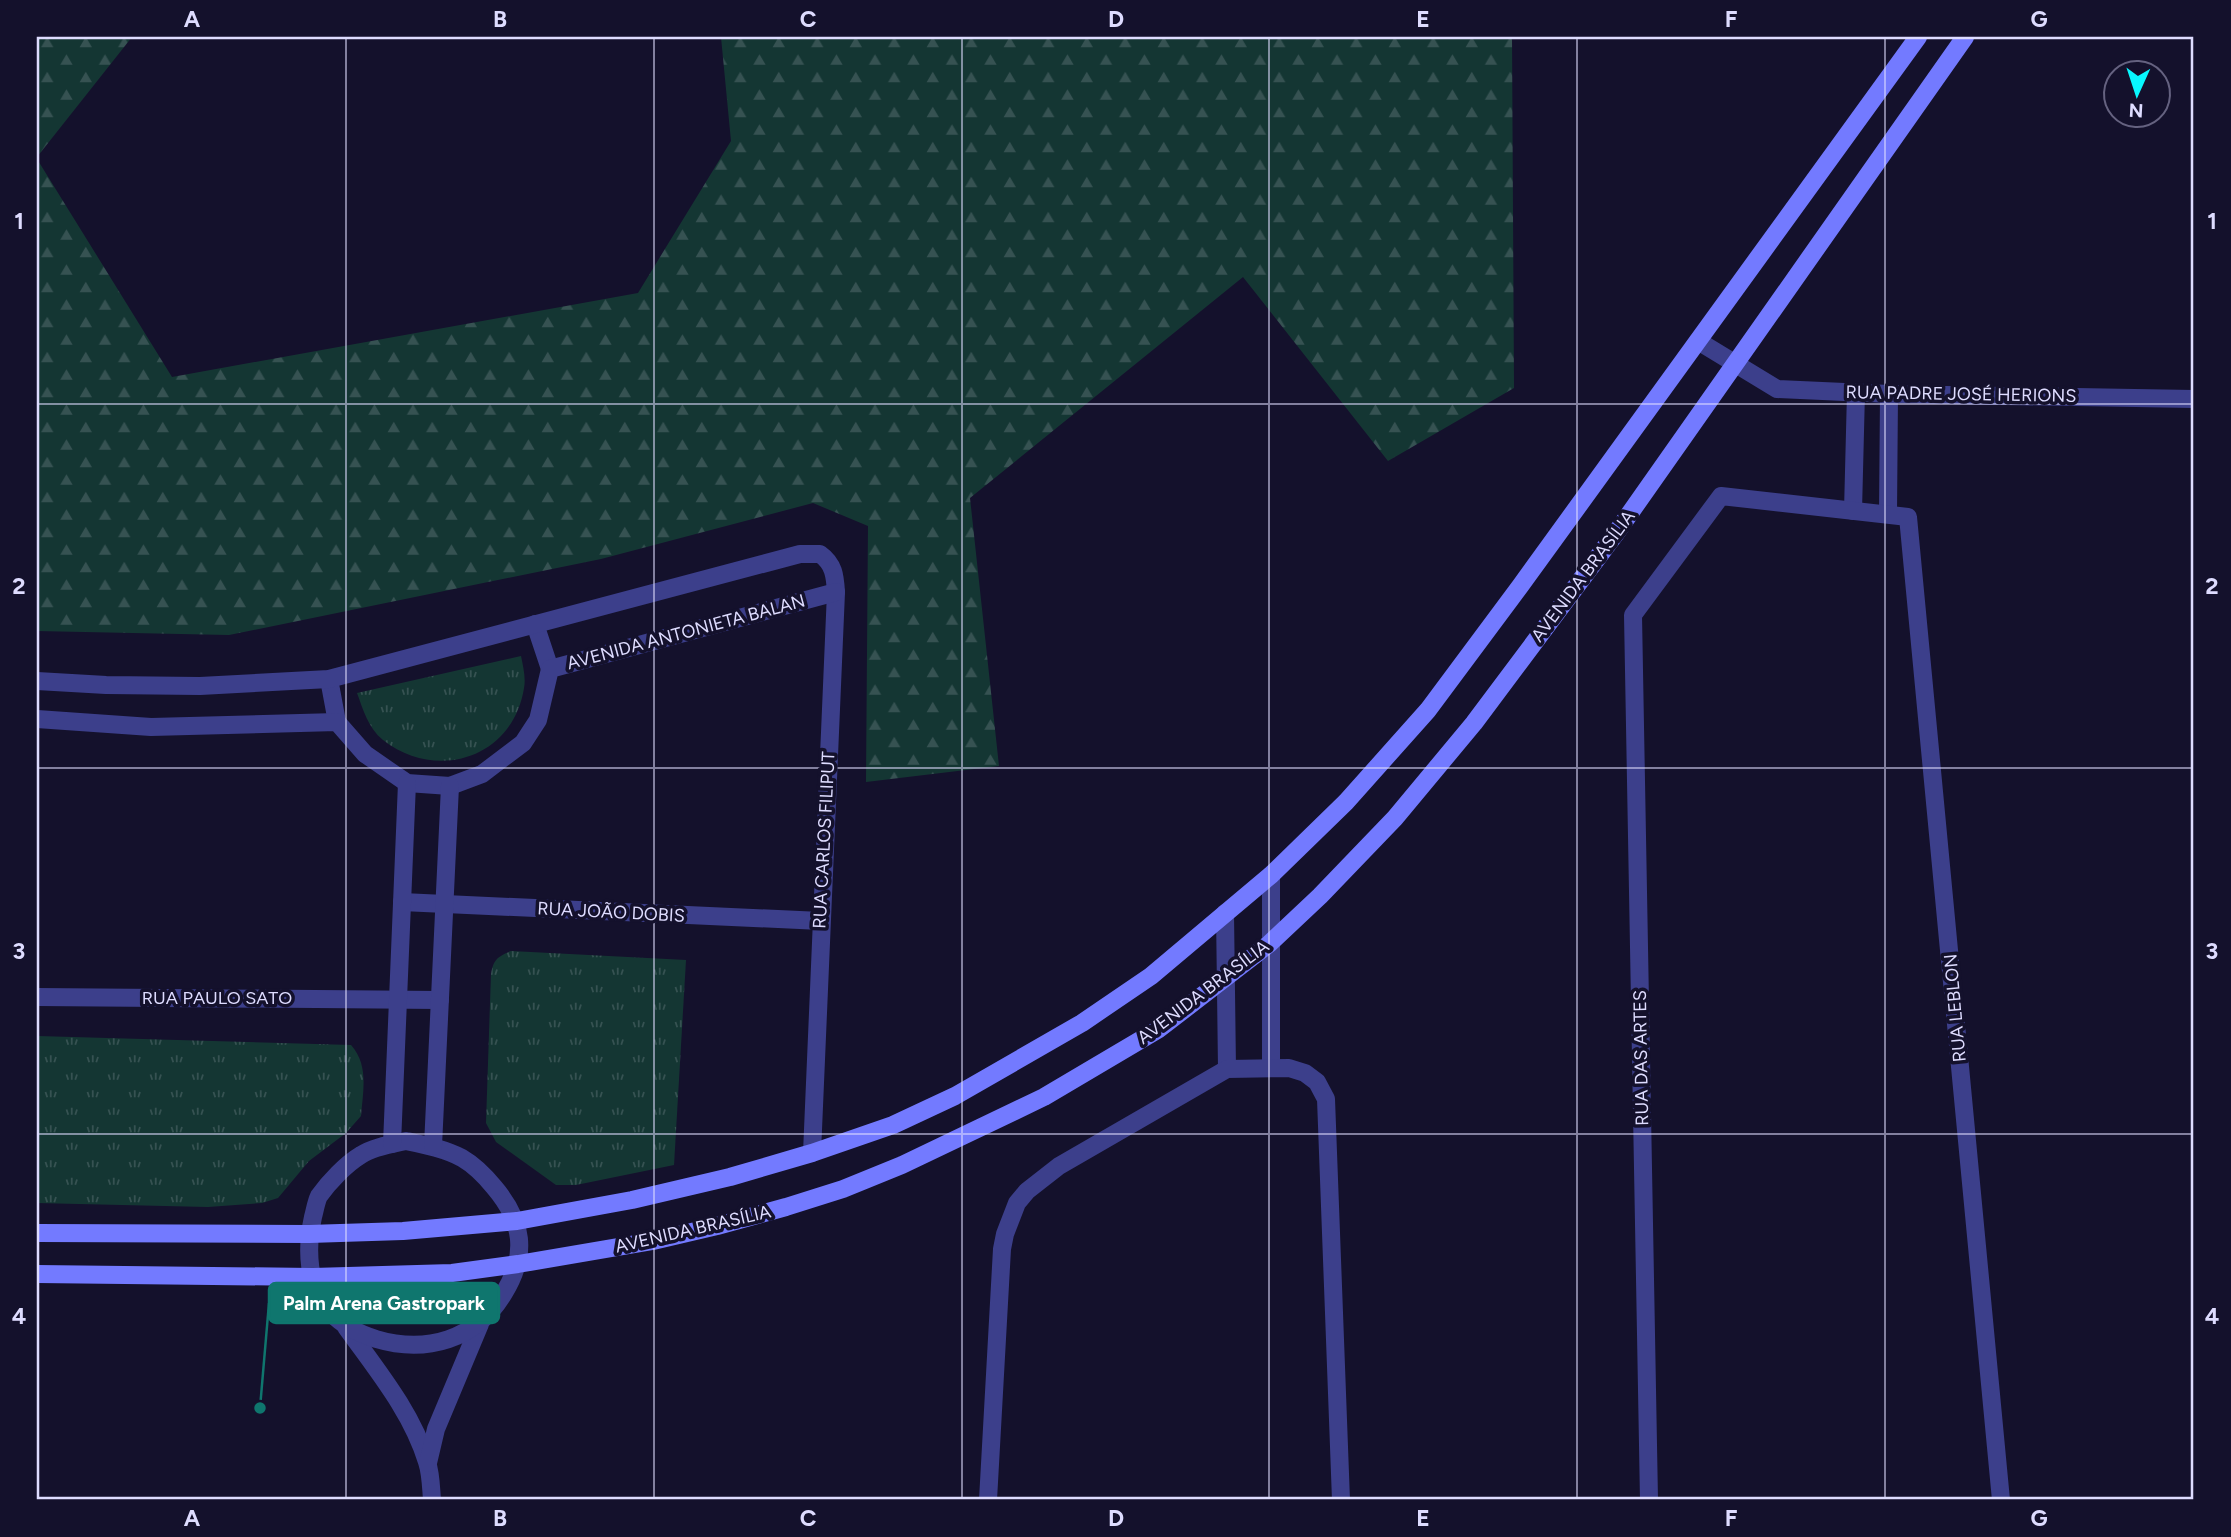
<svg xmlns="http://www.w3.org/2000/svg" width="2231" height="1537" viewBox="0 0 2231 1537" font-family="Figtree,sans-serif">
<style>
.grass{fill:url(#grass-tufts)}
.forest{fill:url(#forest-firs)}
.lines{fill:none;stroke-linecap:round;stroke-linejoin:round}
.lane{stroke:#3c3f8b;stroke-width:18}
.street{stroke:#3c3f8b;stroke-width:18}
.secondary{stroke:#737aff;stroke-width:18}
.grid{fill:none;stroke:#dedcff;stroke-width:2;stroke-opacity:0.55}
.labels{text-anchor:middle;stroke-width:7;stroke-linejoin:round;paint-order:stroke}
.street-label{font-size:18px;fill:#dedcff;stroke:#14112c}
.leader{fill:none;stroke:#0f766e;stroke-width:2.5}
.callout-dot{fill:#0f766e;stroke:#14112c;stroke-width:2.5}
.callout{fill:#0f766e;stroke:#0f766e;stroke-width:2.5}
.callout-label{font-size:19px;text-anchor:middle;font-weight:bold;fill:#fff}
.neatline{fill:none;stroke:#dedcff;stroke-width:2.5}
.grid-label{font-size:23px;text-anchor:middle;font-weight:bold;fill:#dedcff}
</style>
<defs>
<pattern id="grass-tufts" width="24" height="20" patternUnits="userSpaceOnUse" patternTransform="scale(1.75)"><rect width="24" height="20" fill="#143633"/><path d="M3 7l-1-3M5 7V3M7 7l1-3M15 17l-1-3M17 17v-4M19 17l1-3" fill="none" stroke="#365252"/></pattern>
<pattern id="forest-firs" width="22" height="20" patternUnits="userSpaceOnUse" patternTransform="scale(1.75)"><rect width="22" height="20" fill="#143633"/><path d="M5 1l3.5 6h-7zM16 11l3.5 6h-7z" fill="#365252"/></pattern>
</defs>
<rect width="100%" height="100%" fill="#14112c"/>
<g class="grass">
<path d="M521,656C523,666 526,678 524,688C513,758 437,782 383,740C368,728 363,709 357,693Z"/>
<path d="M511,951L686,960L674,1165L576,1185H556L496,1142L486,1123L491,974C493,960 498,956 511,951Z"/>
<path d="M37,1036L351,1045C369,1065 363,1091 361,1116L346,1133L309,1161L278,1198L262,1203L208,1207L37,1203Z"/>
</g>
<g class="forest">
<path d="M37,37H132L37,157Z"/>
<path d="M721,37H1219L1221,39L1224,37H1512L1514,388L1388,461L1243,277L970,498L999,766L866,782L868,526L813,503L601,559L229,635L37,631V159L172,377L638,293L731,141Z"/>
</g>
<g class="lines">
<g class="lane">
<path d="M346,1327C376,1369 412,1412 427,1462C431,1474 431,1488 432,1500"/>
<path d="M428,1463L436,1429L480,1324"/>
</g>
<g class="street">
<path d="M1698,341L1777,389L1889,394L2194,399"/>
<path d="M1853,511L1856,392"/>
<path d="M1888,514L1889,394"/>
<path d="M535,624L550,669"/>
<path d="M329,679L337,722"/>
<path d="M37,681L106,685L200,686L329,679L800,554H820C834,564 835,576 836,592L812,1153"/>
<path d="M37,719L151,727L337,722L365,754L407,783L450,786L482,774L523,743L538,720L550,669L836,592"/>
<path d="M402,902L821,921"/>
<path d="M1225,913L1227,1069"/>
<path d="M37,997L440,1000"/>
<path d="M1271,1068V875"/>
<path d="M406,1141C425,1145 445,1149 462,1158C474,1165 485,1176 494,1187C523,1221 528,1254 504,1293C476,1340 426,1354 376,1339C358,1333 343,1326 330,1312C307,1286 306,1249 313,1217C315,1210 316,1202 319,1196C329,1182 346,1164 361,1155C373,1147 392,1144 406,1141Z"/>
<path d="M392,1144L407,783"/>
<path d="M433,1146L450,786"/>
<path d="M988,1500L1002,1249L1005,1234L1017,1203L1027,1191L1059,1166L1227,1069L1289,1068L1305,1073L1317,1082L1326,1099L1341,1500"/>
<path d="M1649,1500L1633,615L1721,496L1908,517L2001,1500"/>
</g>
<g class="secondary">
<path d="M37,1233L309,1234L403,1231L517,1221L632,1200L730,1177L812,1153L893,1125L955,1096L1082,1023L1151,976L1271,875L1346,802L1428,710L1521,585L1918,37"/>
<path d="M37,1274L313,1277L452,1273L518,1264L653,1241L717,1226L786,1207L843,1189L902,1165L1044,1097L1159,1029L1269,944L1320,896L1395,818L1474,723L1616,533L1965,37"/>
</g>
</g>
<path class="grid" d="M346,37V1500M654,37V1500M962,37V1500M1269,37V1500M1577,37V1500M1885,37V1500M37,404H2194M37,768H2194M37,1134H2194"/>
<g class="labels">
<g class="street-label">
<text transform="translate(1961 394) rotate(1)" y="6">RUA PADRE JOSÉ HERIONS</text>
<text transform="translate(1583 576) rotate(-53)" y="6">AVENIDA BRASÍLIA</text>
<text transform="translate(686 632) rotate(-15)" y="6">AVENIDA ANTONIETA BALAN</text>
<text transform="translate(824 840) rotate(-87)" y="6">RUA CARLOS FILIPUT</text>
<text transform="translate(611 912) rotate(3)" y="6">RUA JOÃO DOBIS</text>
<text transform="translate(1203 992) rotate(-37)" y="6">AVENIDA BRASÍLIA</text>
<text x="217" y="1004">RUA PAULO SATO</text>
<text transform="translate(1955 1008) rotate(-95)" y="6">RUA LEBLON</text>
<text transform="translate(1641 1058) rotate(-91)" y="6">RUA DAS ARTES</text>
<text transform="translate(693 1229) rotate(-13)" y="6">AVENIDA BRASÍLIA</text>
</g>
</g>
<path class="leader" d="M260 1408L269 1303"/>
<circle class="callout-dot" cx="260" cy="1408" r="7"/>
<rect class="callout" x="269" y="1283" width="230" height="40" rx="7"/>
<g class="callout-label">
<text x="384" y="1310">Palm Arena Gastropark</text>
</g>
<rect width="2231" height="1537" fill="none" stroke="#14112c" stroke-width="77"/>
<g transform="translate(2137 94) rotate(183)"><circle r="33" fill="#14112c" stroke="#656280" stroke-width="2"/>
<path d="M0-5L12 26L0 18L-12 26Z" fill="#08f8ff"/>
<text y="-10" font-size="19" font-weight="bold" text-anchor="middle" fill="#dedcff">N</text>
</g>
<rect x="38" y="38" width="2154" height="1460" class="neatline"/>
<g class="grid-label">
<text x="192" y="27">A</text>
<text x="500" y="27">B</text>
<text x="808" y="27">C</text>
<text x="1116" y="27">D</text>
<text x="1423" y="27">E</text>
<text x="1731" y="27">F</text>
<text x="2039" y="27">G</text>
<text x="19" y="229">1</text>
<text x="2212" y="229">1</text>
<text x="19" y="594">2</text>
<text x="2212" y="594">2</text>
<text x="19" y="959">3</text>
<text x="2212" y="959">3</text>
<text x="19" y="1324">4</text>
<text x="2212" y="1324">4</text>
<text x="192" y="1526">A</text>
<text x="500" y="1526">B</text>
<text x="808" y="1526">C</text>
<text x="1116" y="1526">D</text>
<text x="1423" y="1526">E</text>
<text x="1731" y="1526">F</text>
<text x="2039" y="1526">G</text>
</g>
</svg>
